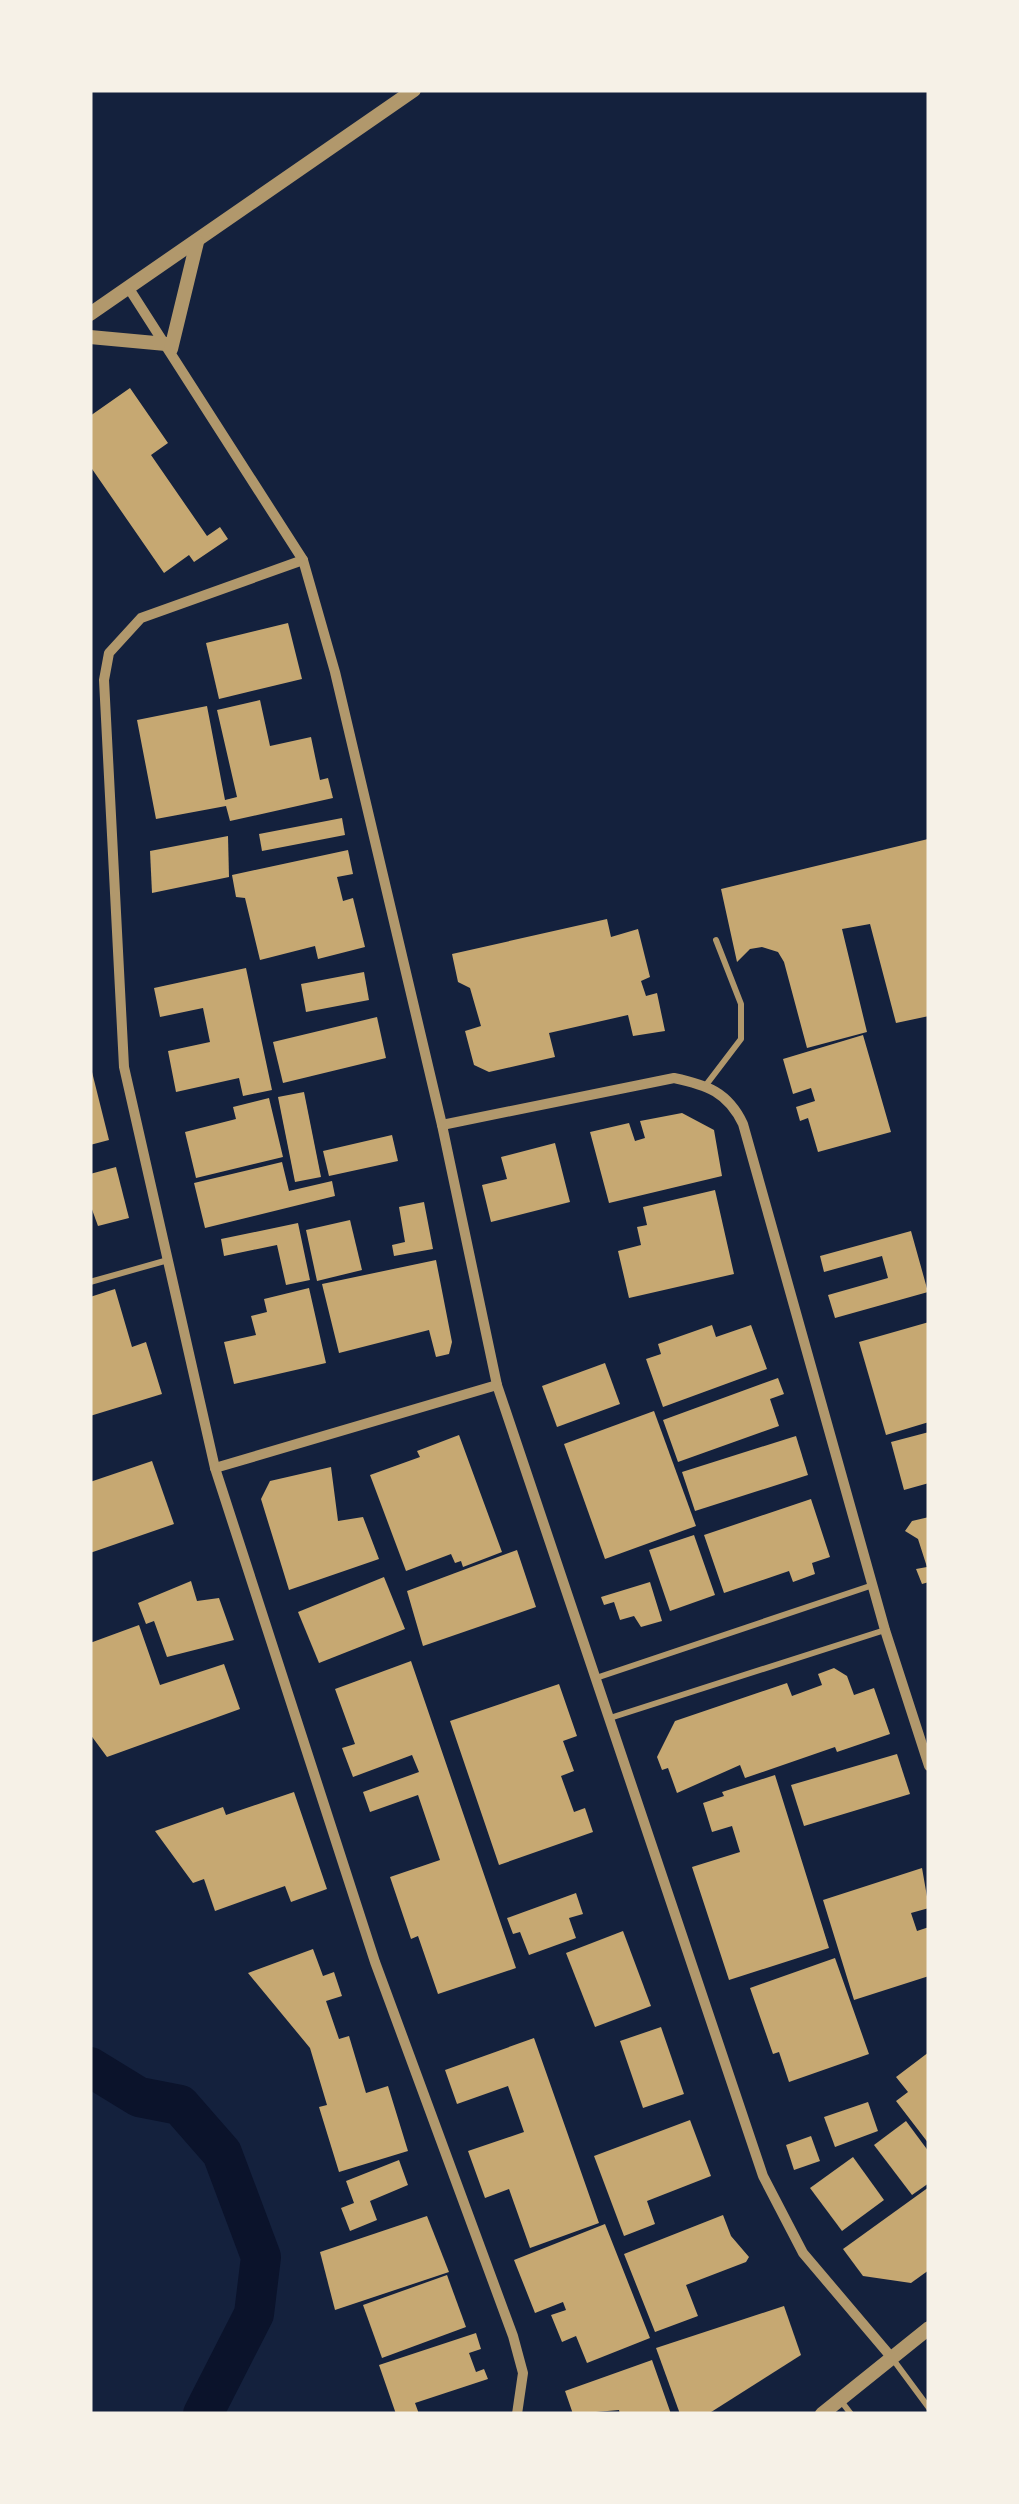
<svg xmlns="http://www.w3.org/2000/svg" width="1019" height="2504" viewBox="0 0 1019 2504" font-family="'PT Sans',sans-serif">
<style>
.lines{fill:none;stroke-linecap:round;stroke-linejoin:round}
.river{stroke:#0b132b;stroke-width:40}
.building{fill:#c6a872}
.service{stroke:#b1986c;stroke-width:6}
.minor{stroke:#b1986c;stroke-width:10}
.tertiary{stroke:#b1986c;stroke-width:14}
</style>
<rect width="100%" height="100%" fill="#14213d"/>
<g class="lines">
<path class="river" d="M90,2067L139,2097L180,2105L222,2153L261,2257L254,2314L203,2414"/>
</g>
<g class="building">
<path d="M130,388L168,443L151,455L207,536L220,527L228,539L194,562L189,555L164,573L90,466V416Z"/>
<path d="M288,623L302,679L219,699L206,643Z"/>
<path d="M260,700L270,746L311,737L320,780L328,778L333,798L230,821L226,806L156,819L137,720L207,706L225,800L237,797L217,710Z"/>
<path d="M342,818L345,835L262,851L259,834Z"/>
<path d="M228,836L229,877L152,893L150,851Z"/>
<path d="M928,839L929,1016L896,1023L870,924L842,929L867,1032L807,1048L784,962L778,952L762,947L750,949L737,962L721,889Z"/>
<path d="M348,850L353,874L337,877L343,901L353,898L365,947L318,959L315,946L260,960L245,898L236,897L232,875Z"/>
<path d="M607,919L611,937L638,929L650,977L641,981L646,996L657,993L665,1031L633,1036L628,1015L549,1033L555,1057L489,1072L474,1065L465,1031L481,1026L470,988L458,982L452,954Z"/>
<path d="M246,968L272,1090L243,1096L239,1078L176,1092L168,1051L210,1042L203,1008L160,1017L154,988Z"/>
<path d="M364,972L369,1000L306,1012L301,984Z"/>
<path d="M377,1017L386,1058L283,1083L273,1042Z"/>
<path d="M863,1035L891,1132L818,1152L808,1118L800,1121L796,1107L815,1101L811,1088L793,1094L783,1059Z"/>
<path d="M91,1068L109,1140L90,1145V1069Z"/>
<path d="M304,1092L321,1177L295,1182L278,1097Z"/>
<path d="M269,1098L283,1157L196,1178L185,1132L236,1119L233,1107Z"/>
<path d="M682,1113L714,1130L722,1176L609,1203L590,1132L629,1123L635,1141L645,1138L640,1121Z"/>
<path d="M392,1135L398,1161L329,1176L323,1151Z"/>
<path d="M555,1143L570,1202L491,1222L482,1185L507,1179L501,1157Z"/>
<path d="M282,1162L289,1191L332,1181L335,1196L205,1228L194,1183Z"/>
<path d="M116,1167L129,1218L98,1226L90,1204V1174Z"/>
<path d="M715,1190L734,1274L629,1298L618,1251L641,1245L637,1227L647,1225L643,1207Z"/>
<path d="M424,1202L433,1249L394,1256L392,1245L405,1242L399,1207Z"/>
<path d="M350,1220L362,1270L317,1281L306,1230Z"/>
<path d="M298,1223L310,1280L286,1285L277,1245L224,1256L221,1239Z"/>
<path d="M911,1231L928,1292L835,1318L828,1295L888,1278L882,1256L824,1272L820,1256Z"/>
<path d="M436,1260L452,1342L449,1354L436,1357L429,1330L339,1353L322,1284Z"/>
<path d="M309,1288L326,1363L234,1384L224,1342L256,1335L251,1316L267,1312L264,1299Z"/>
<path d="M115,1289L132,1347L146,1342L162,1394L90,1416V1297Z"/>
<path d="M929,1322V1422L886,1435L859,1342Z"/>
<path d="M712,1325L716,1337L751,1325L767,1369L663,1407L646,1359L661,1354L658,1344Z"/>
<path d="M605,1363L620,1404L557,1427L542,1386Z"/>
<path d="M778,1378L784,1394L770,1399L779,1426L678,1462L663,1420Z"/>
<path d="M654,1411L696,1526L605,1559L564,1444Z"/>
<path d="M929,1432V1483L904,1490L891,1442Z"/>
<path d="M459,1435L502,1552L463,1567L461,1561L455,1563L451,1554L406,1571L370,1475L420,1457L417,1451Z"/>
<path d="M796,1436L808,1475L695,1511L682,1472Z"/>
<path d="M152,1461L174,1524L90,1553V1482Z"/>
<path d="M331,1467L338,1521L363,1517L379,1559L289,1590L261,1499L270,1481Z"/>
<path d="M811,1499L830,1557L812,1563L815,1574L793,1582L789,1571L724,1593L704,1535Z"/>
<path d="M929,1517V1582L922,1584L916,1569L927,1567L918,1539L905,1531L912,1521Z"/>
<path d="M694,1535L715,1595L670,1611L649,1550Z"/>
<path d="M517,1550L536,1607L423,1646L407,1591Z"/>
<path d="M384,1577L405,1629L319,1663L298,1612Z"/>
<path d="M191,1581L197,1601L219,1598L234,1640L167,1657L154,1621L146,1624L138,1603Z"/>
<path d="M650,1582L662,1621L641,1627L634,1616L620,1620L614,1602L604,1605L601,1597Z"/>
<path d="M139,1625L160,1685L224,1664L240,1709L107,1757L90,1734V1643Z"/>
<path d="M411,1661L516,1968L438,1994L418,1936L411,1939L390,1877L440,1860L418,1795L370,1812L363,1792L419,1772L412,1755L353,1777L342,1748L355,1744L335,1689Z"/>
<path d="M834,1668L847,1676L854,1695L874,1688L890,1734L837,1752L835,1747L745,1778L740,1765L677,1793L668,1768L662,1770L657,1757L675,1721L787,1683L792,1696L822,1685L818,1674Z"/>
<path d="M559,1684L577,1736L563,1741L574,1771L561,1776L574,1812L585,1808L593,1832L499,1865L450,1721Z"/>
<path d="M897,1754L910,1794L804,1826L791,1785Z"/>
<path d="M775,1775L829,1948L729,1980L692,1867L740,1852L732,1826L712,1832L703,1803L724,1796L722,1792Z"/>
<path d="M294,1792L327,1889L291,1902L285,1886L215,1911L204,1879L193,1883L155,1831L223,1807L226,1815Z"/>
<path d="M922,1868L929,1908L911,1913L917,1931L929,1927V1976L854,2000L823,1900Z"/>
<path d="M576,1893L583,1914L569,1918L576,1938L529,1955L520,1932L513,1934L507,1918Z"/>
<path d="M623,1931L651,2006L595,2027L566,1953Z"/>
<path d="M313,1949L323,1976L334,1972L342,1996L326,2001L339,2039L349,2036L366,2093L388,2086L408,2151L339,2172L319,2107L327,2105L310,2048L248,1973Z"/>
<path d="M835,1958L869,2054L789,2082L779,2052L773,2054L750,1988Z"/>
<path d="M661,2027L684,2094L643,2108L620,2041Z"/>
<path d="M534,2038L599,2223L530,2248L509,2189L485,2198L468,2151L524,2132L508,2086L457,2104L445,2070Z"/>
<path d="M929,2052L927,2114L929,2144L896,2101L908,2092L896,2077Z"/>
<path d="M868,2102L878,2131L835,2147L824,2117Z"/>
<path d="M690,2120L711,2176L647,2201L655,2224L624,2236L594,2156Z"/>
<path d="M906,2121L929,2152V2183L912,2195L874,2145Z"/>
<path d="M811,2136L820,2161L794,2170L786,2145Z"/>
<path d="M853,2157L884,2200L842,2231L810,2188Z"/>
<path d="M399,2160L408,2185L370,2201L377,2220L350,2231L341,2208L354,2203L346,2181Z"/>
<path d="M929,2187V2270L911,2283L863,2276L843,2249Z"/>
<path d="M723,2215L731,2236L749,2257L746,2262L686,2285L698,2316L655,2332L624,2254Z"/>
<path d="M427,2216L449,2272L335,2310L320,2252Z"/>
<path d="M605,2224L650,2338L587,2363L576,2336L562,2342L551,2315L566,2310L563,2302L535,2313L514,2260Z"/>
<path d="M447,2275L466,2327L382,2358L363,2305Z"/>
<path d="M784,2306L801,2355L708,2414H680L656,2348Z"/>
<path d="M476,2333L481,2349L469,2353L476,2372L484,2369L488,2379L415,2403L419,2414H396L379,2365Z"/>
<path d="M652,2360L671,2414H620L619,2410L573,2414L565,2391Z"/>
</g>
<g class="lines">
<g class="service">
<path d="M706,1085L741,1039V1004L716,940"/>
<path d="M90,1282L168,1260"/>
<path d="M596,1678L873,1585"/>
<path d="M610,1718L885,1630"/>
<path d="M892,2358L929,2408"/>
<path d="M841,2401L851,2414"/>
</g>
<g class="minor">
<path d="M128,287L303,560L335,672L442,1125L497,1385L763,2176L803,2253L892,2358"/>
<path d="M303,560L141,618L109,653L104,680L124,1067L215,1468L375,1962L513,2336L523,2373L517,2414"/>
<path d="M442,1125L674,1078C707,1085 728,1092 743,1124L885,1630L929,1766"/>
<path d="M215,1468L497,1385"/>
</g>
<g class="tertiary">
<path d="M90,314L414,90"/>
<path d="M90,337L166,344"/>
<path d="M171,349L197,242"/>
<path d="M822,2414L929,2328"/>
</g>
</g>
<rect width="1019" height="2504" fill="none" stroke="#f6f1e7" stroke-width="185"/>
</svg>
